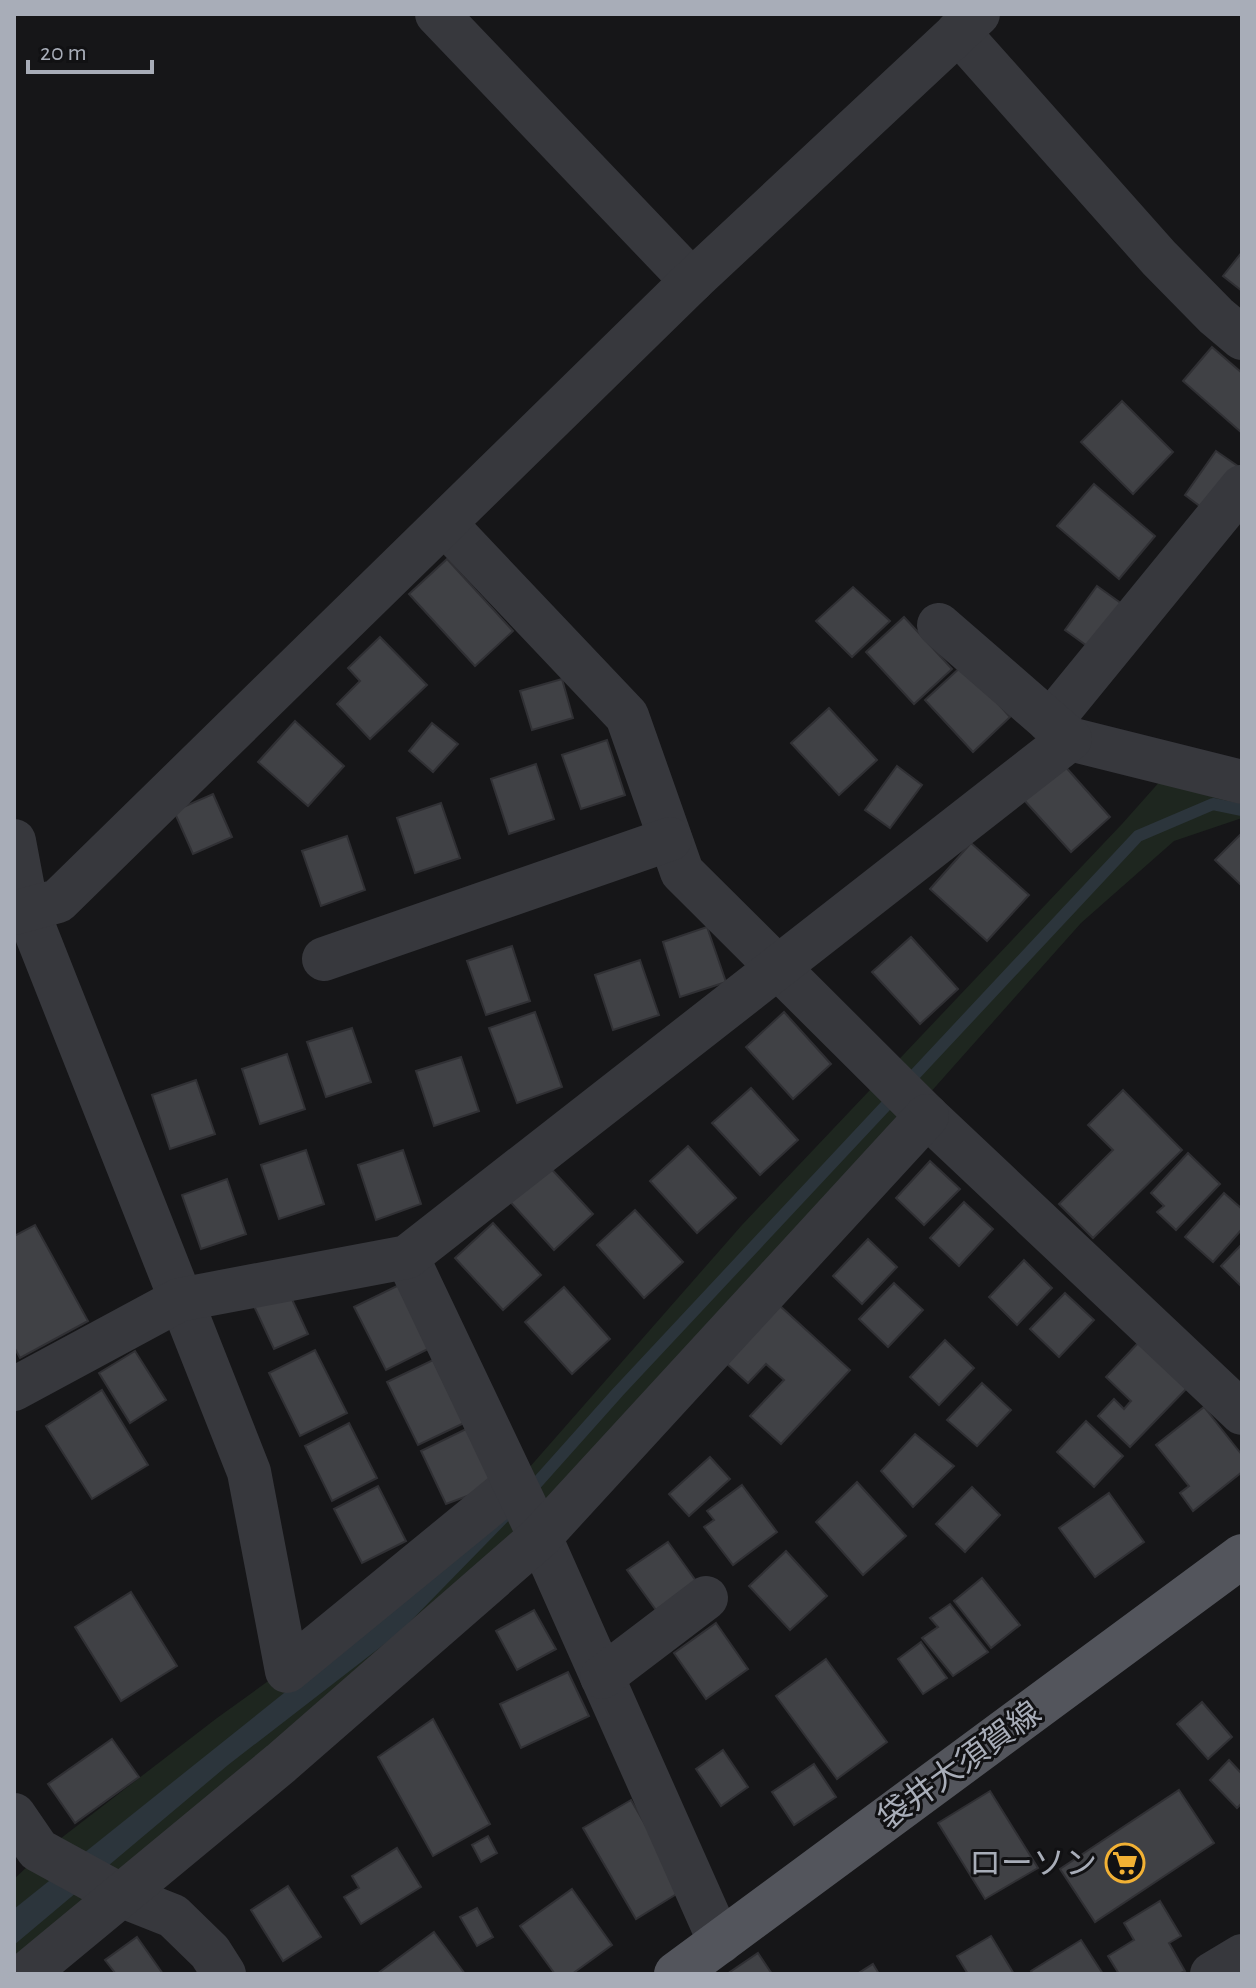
<svg xmlns="http://www.w3.org/2000/svg" width="1256" height="1988" viewBox="0 0 1256 1988" font-family="'Alegreya Sans','Noto Sans JP',sans-serif">
<style>
.green{fill:#1e261f}
.water{fill:#2c353c}
.lines{fill:none;stroke-linecap:round;stroke-linejoin:round}
.stream{stroke:#2c353c;stroke-width:12}
.building{fill:#404145;stroke:#303034;stroke-width:2}
.street{stroke:#37383d;stroke-width:44}
.primary{stroke:#53555c;stroke-width:44}
.labels{text-anchor:middle;stroke-width:6;stroke-linejoin:round;paint-order:stroke}
.street-label{font-size:32px;fill:#a8adb8;stroke:#111113}
.poi-label{font-size:32px;fill:#a8adb8;stroke:#111113;text-anchor:end}
</style>
<rect width="100%" height="100%" fill="#161618"/>
<path class="green" d="M1162,779L1242,784V818L1174,841L1081,923L752,1293L557,1519L14,1974V1879L43,1852L217,1718L317,1646L514,1485L742,1225L1122,824Z"/>
<path class="water" d="M524,1505L400,1632L228,1765L14,1945V1909L369,1625Z"/>
<g class="lines">
<path class="stream" d="M527,1494L618,1392L1138,836L1213,804L1242,810"/>
</g>
<g class="building">
<path d="M1242,252V291L1223,276Z"/>
<path d="M1212,347L1242,373V433L1183,381Z"/>
<path d="M1122,401L1173,452L1133,494L1081,442Z"/>
<path d="M1216,451L1242,469L1209,513L1185,495Z"/>
<path d="M1094,484L1155,536L1119,579L1057,526Z"/>
<path d="M447,559L513,631L475,666L409,594Z"/>
<path d="M1097,586L1122,604L1090,648L1065,630Z"/>
<path d="M853,587L890,621L852,657L816,621Z"/>
<path d="M904,617L952,669L914,704L866,652Z"/>
<path d="M380,637L427,685L370,739L337,704L360,681L348,668Z"/>
<path d="M963,665L1010,717L973,752L925,700Z"/>
<path d="M562,679L573,718L532,730L520,691Z"/>
<path d="M829,708L877,760L839,795L791,743Z"/>
<path d="M295,721L344,766L308,806L258,762Z"/>
<path d="M432,723L458,744L433,772L409,751Z"/>
<path d="M607,740L625,795L581,809L562,755Z"/>
<path d="M536,764L554,819L509,834L491,779Z"/>
<path d="M1063,764L1110,817L1071,852L1024,800Z"/>
<path d="M897,766L922,785L890,828L865,810Z"/>
<path d="M213,794L232,837L193,854L174,811Z"/>
<path d="M441,803L460,858L415,873L397,818Z"/>
<path d="M1242,833V886L1215,860Z"/>
<path d="M347,836L365,890L321,906L302,851Z"/>
<path d="M971,843L1029,895L987,941L930,889Z"/>
<path d="M707,927L726,982L680,997L663,942Z"/>
<path d="M911,937L958,989L920,1024L872,972Z"/>
<path d="M512,946L530,1001L486,1015L467,961Z"/>
<path d="M640,960L659,1015L613,1030L595,975Z"/>
<path d="M535,1012L562,1087L517,1103L489,1028Z"/>
<path d="M784,1012L831,1064L793,1099L746,1047Z"/>
<path d="M352,1028L371,1082L326,1097L307,1042Z"/>
<path d="M287,1054L305,1109L260,1124L242,1069Z"/>
<path d="M461,1057L479,1111L434,1126L416,1071Z"/>
<path d="M196,1080L215,1134L170,1149L152,1095Z"/>
<path d="M751,1088L798,1140L760,1175L712,1123Z"/>
<path d="M1123,1090L1182,1150L1093,1238L1059,1204L1113,1150L1088,1125Z"/>
<path d="M688,1146L736,1198L697,1233L650,1181Z"/>
<path d="M306,1150L324,1204L279,1219L261,1165Z"/>
<path d="M403,1150L421,1204L376,1220L358,1165Z"/>
<path d="M1188,1153L1220,1184L1176,1230L1157,1212L1164,1206L1151,1193Z"/>
<path d="M930,1161L960,1189L924,1225L896,1198Z"/>
<path d="M545,1162L593,1214L554,1250L506,1197Z"/>
<path d="M227,1179L246,1234L201,1249L182,1195Z"/>
<path d="M1224,1193L1242,1209V1229L1213,1262L1185,1237Z"/>
<path d="M964,1202L993,1229L959,1266L930,1238Z"/>
<path d="M635,1210L683,1262L644,1298L597,1245Z"/>
<path d="M493,1223L541,1275L503,1310L455,1258Z"/>
<path d="M35,1225L88,1321L20,1358L14,1347V1236Z"/>
<path d="M868,1239L897,1267L862,1304L833,1276Z"/>
<path d="M1242,1244V1287L1221,1266Z"/>
<path d="M1024,1260L1052,1288L1017,1325L989,1297Z"/>
<path d="M894,1283L923,1310L888,1347L859,1319Z"/>
<path d="M401,1284L432,1347L386,1370L354,1307Z"/>
<path d="M564,1287L610,1339L572,1374L525,1322Z"/>
<path d="M1065,1293L1094,1320L1059,1357L1030,1329Z"/>
<path d="M290,1295L308,1334L274,1349L254,1306Z"/>
<path d="M779,1305L850,1370L781,1444L750,1416L784,1380L766,1364L748,1383L726,1363Z"/>
<path d="M945,1340L974,1368L939,1405L910,1377Z"/>
<path d="M1140,1341L1188,1387L1130,1447L1098,1416L1114,1399L1124,1409L1131,1401L1106,1377Z"/>
<path d="M315,1350L347,1413L300,1436L269,1373Z"/>
<path d="M135,1351L166,1400L130,1423L99,1373Z"/>
<path d="M433,1360L464,1423L418,1445L387,1382Z"/>
<path d="M982,1383L1011,1410L977,1446L947,1420Z"/>
<path d="M102,1390L148,1465L92,1499L46,1426Z"/>
<path d="M1204,1407L1242,1455V1472L1193,1511L1180,1493L1189,1486L1156,1445Z"/>
<path d="M1086,1421L1123,1456L1094,1487L1057,1452Z"/>
<path d="M349,1423L377,1478L332,1501L305,1446Z"/>
<path d="M468,1428L494,1486L446,1504L421,1451Z"/>
<path d="M915,1434L954,1466L913,1507L881,1471Z"/>
<path d="M710,1457L730,1479L689,1516L669,1494Z"/>
<path d="M857,1482L906,1536L863,1575L816,1522Z"/>
<path d="M742,1485L777,1532L733,1565L704,1527L714,1520L707,1511Z"/>
<path d="M378,1486L406,1541L362,1563L334,1509Z"/>
<path d="M972,1487L1000,1515L965,1552L936,1524Z"/>
<path d="M1109,1493L1144,1542L1095,1577L1059,1528Z"/>
<path d="M668,1542L696,1581L656,1610L627,1570Z"/>
<path d="M786,1551L827,1596L790,1630L749,1586Z"/>
<path d="M982,1578L1020,1625L991,1648L954,1601Z"/>
<path d="M131,1592L177,1666L121,1701L75,1627Z"/>
<path d="M950,1604L988,1652L953,1676L922,1638L938,1627L930,1618Z"/>
<path d="M534,1610L556,1649L517,1670L496,1631Z"/>
<path d="M716,1623L748,1669L706,1699L674,1653Z"/>
<path d="M921,1642L947,1678L923,1694L898,1659Z"/>
<path d="M826,1659L887,1742L837,1779L776,1696Z"/>
<path d="M568,1672L589,1716L521,1748L500,1704Z"/>
<path d="M1202,1702L1232,1737L1208,1759L1177,1724Z"/>
<path d="M433,1719L490,1824L433,1856L378,1757Z"/>
<path d="M112,1739L139,1777L75,1823L48,1784Z"/>
<path d="M723,1750L748,1787L721,1806L696,1769Z"/>
<path d="M1229,1760L1242,1774V1803L1237,1808L1210,1780Z"/>
<path d="M814,1764L836,1797L794,1825L772,1792Z"/>
<path d="M1179,1790L1214,1843L1095,1922L1060,1869Z"/>
<path d="M990,1791L1038,1868L985,1899L938,1823Z"/>
<path d="M631,1800L683,1890L636,1919L583,1828Z"/>
<path d="M488,1836L497,1853L481,1862L472,1845Z"/>
<path d="M397,1848L421,1887L361,1924L344,1897L359,1888L352,1876Z"/>
<path d="M288,1886L321,1937L283,1961L251,1910Z"/>
<path d="M572,1889L612,1945L572,1974H555L520,1926Z"/>
<path d="M1160,1901L1181,1936L1169,1943L1185,1971L1179,1974H1119L1108,1956L1134,1940L1124,1923Z"/>
<path d="M477,1908L493,1937L477,1946L460,1917Z"/>
<path d="M434,1932L465,1974H377Z"/>
<path d="M991,1936L1014,1974H968L957,1956Z"/>
<path d="M137,1937L163,1974H116L105,1960Z"/>
<path d="M1081,1940L1103,1974H1033L1031,1971Z"/>
<path d="M758,1953L772,1974H727Z"/>
<path d="M873,1964L879,1974H857Z"/>
</g>
<g class="lines">
<g class="street">
<path d="M437,14L692,281"/>
<path d="M958,32L1160,259L1216,316L1242,338"/>
<path d="M445,524L627,716L682,872L927,1116L1242,1413"/>
<path d="M1050,722L1242,487"/>
<path d="M1070,739L1242,782"/>
<path d="M14,841L27,910L249,1472L287,1671L514,1485"/>
<path d="M14,913L58,901L692,281L978,14"/>
<path d="M324,959L670,839"/>
<path d="M407,1257L540,1537L720,1942"/>
<path d="M14,1389L179,1300L407,1257L1070,739L939,625"/>
<path d="M602,1677L706,1598"/>
<path d="M14,1815L38,1850L120,1895L173,1916L210,1952L224,1974"/>
<path d="M26,1974L281,1763L540,1537L927,1116"/>
<path d="M1212,1974L1242,1956"/>
</g>
<path class="primary" d="M676,1974L1242,1556"/>
</g>
<defs>
<symbol id="supermarket-ring" viewBox="-11 -11 22 22"><circle r="9.5" fill="#111113" stroke="#f2b134" stroke-width="1.5"/><path d="M-6-5.5h2.5l.6 2H6L4.5 2H-2.5L-4.4-4H-6ZM-1.5 3.2a1.3 1.3 0 1 0 .1 0ZM3 3.2a1.3 1.3 0 1 0 .1 0Z" fill="#f2b134"/></symbol>
</defs>
<g fill-rule="evenodd">
<use href="#supermarket-ring" x="1103" y="1841" width="44" height="44"/>
</g>
<g class="labels">
<g class="street-label">
<text transform="translate(959 1765) rotate(-36)" y="11">袋井大須賀線</text>
</g>
<g class="poi-label">
<text x="1097" y="1874">ローソン</text>
</g>
</g>
<rect width="1256" height="1988" fill="none" stroke="#a8adb8" stroke-width="32"/>
<path d="M28 60v12h124v-12" fill="none" stroke="#a8adb8" stroke-width="4"/>
<text x="40" y="60" font-size="24" fill="#a8adb8" stroke="#111113" stroke-width="6" paint-order="stroke">20 m</text>
</svg>
